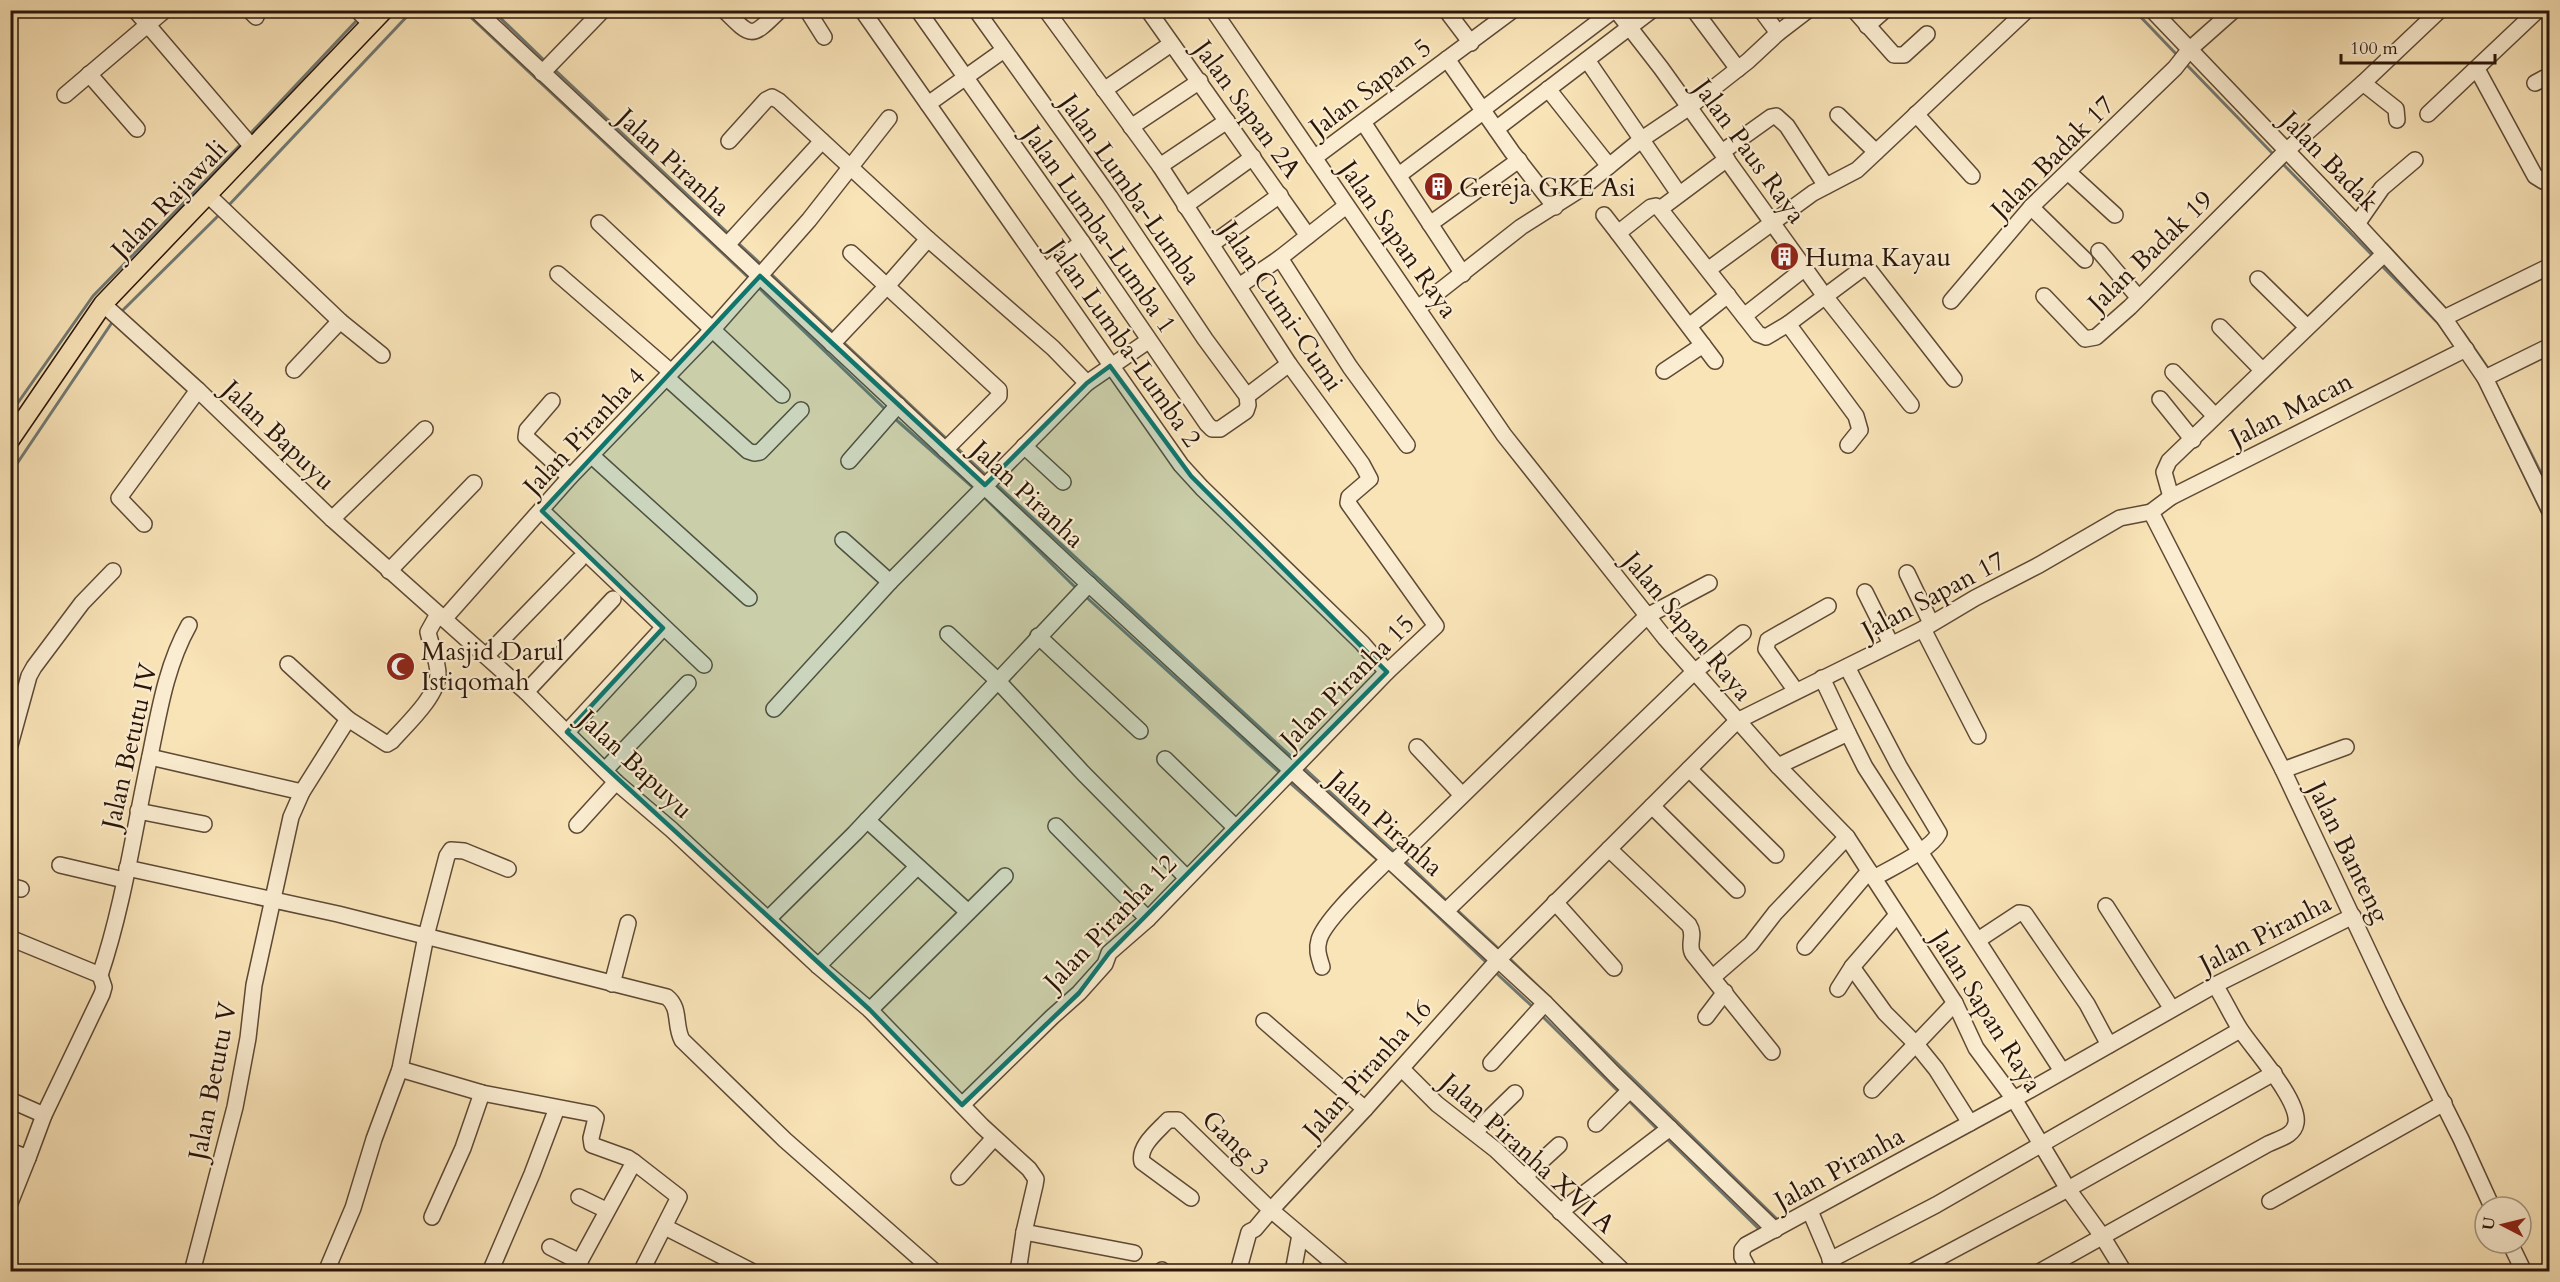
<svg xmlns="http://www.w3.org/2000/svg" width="2560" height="1282" viewBox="0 0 2560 1282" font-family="Cardo,serif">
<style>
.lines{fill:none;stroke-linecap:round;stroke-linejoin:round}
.stream{stroke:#717973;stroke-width:3}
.minor-casing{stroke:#5e4935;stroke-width:18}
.major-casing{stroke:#2a1509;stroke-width:21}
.minor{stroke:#fbedd1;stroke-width:15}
.major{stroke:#f9e4b8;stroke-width:18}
.marked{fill:#0f766e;fill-opacity:0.2;stroke:#0f766e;stroke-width:4.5;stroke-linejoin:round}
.labels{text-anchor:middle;stroke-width:4.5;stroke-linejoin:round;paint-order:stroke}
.street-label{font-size:26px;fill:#2a1509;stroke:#fbedd1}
.poi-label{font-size:26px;fill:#2a1509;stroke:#fbedd1;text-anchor:start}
</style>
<rect width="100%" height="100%" fill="#f9e4b8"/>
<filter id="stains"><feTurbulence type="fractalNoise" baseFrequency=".00333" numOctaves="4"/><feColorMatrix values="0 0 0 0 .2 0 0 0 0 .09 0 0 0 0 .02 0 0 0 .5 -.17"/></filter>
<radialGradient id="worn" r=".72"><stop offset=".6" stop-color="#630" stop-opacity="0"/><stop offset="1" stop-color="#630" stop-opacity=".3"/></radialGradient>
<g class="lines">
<g class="stream">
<path d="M463,10L750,279"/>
<path d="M492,10L547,63"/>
<path d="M2134,10L2178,56"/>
<path d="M2185,63L2274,155"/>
<path d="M554,69L730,235"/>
<path d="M248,136L359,18"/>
<path d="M2281,162L2375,258"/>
<path d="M228,206L413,10"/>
<path d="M737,242L763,266"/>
<path d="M2386,244L2447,310"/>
<path d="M2381,265L2438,323L2457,350"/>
<path d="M770,273L835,334"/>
<path d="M757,286L886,410"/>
<path d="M119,314L221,213"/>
<path d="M2463,332L2490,371"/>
<path d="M842,341L949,441"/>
<path d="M2494,380L2550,491"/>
<path d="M10,414L93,296L242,143"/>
<path d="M2495,415L2550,529"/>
<path d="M893,417L976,490"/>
<path d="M956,447L988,477"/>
<path d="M10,474L113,321"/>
<path d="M996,484L1295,760"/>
<path d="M983,496L1077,589"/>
<path d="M1084,595L1281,774"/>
<path d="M1302,766L1397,854"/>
<path d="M1288,781L1380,862"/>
<path d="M1404,860L1449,903"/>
<path d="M1387,868L1489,965"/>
<path d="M1456,909L1500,950"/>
<path d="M1507,956L1779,1221"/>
<path d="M1495,972L1534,1008"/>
<path d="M1541,1015L1620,1093"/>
<path d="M1627,1099L1658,1130"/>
<path d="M1665,1137L1760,1230"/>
</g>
<defs>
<g id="minor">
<path d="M135,10L253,148"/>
<path d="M249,10L256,17"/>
<path d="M357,10L371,24"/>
<path d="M476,10L1081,577L1545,1003L1615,1075L1775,1230"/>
<path d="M724,10C753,39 751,38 780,10"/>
<path d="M807,10L824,37"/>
<path d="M862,10L1181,465L1202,488L1362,643L1387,672"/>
<path d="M918,10L1082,242L1207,424L1212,429H1220L1246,411L1248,405L1247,396L1205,339L1110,197L976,10"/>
<path d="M1148,10L1308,236"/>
<path d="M1213,10L1504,435L1665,638L1778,766L1847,837L1955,1003L1976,1048L2014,1099L2068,1189L2102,1236L2124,1272"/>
<path d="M1446,10L1471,43"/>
<path d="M1616,10L1661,68L1824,295L1911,405"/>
<path d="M1694,10L1738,69"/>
<path d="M1854,10L1894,55H1904L1927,34"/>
<path d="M2152,10L2357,224L2444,318L2485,378L2550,511"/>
<path d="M1867,26L1885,10"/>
<path d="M1778,33L1808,10"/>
<path d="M1447,59L1512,152L1555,207"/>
<path d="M1587,60L1679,194"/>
<path d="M2477,69L2535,176L2543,181L2550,178"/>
<path d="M542,73L603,10"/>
<path d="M89,74L137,129"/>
<path d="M2363,83L2396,109L2397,120"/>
<path d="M2535,83L2550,75"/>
<path d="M1548,89L1609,166"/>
<path d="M1104,90L1171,44"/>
<path d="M65,95L165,10"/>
<path d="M928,104L1004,50"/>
<path d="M1482,110L1614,10"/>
<path d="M1916,114L1972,176"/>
<path d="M2428,114L2538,10"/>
<path d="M1838,115L1876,152"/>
<path d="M1363,122L1463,274"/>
<path d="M1131,127L1200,81"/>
<path d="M1496,129L1652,10"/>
<path d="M729,141L766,100L772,97L779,101L928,239L887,286L832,344"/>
<path d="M1722,152L1771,117L1776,116L1787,126L1826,186"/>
<path d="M1314,158L1513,10"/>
<path d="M1160,166L1227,121"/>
<path d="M2068,172L2115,215"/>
<path d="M1399,175L1484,111"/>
<path d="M208,195L340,321L382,355"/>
<path d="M1185,206L1253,157"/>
<path d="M2031,207L2085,260"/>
<path d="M1660,209L1727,159"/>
<path d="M1604,215L1618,233"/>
<path d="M599,223L782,395"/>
<path d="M1430,224L1519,160"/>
<path d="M2357,224L2382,188L2415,160"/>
<path d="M1212,244L1280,195"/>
<path d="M727,245L822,141"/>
<path d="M2099,251L2138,297"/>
<path d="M851,253L999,390V396L945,450"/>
<path d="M1280,258L1350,367L1407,445"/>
<path d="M1709,269L1813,193L1857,170L2027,10"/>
<path d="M1045,271L1082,242"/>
<path d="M558,274L671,372"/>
<path d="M2258,279L2307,327"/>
<path d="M1239,286L1280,258L1346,206"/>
<path d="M2044,296L2085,339L2096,337L2130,307L2287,150L2363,83L2440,10"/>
<path d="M1951,301L2031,207L2175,68L2190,49L2234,10"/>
<path d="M103,304L198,390L332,519L526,692L616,782L672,830L818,966L870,1010L982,1126L1029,1169L1036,1179L1035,1185L1024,1232L1018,1272"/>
<path d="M1418,308L1521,227L1581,189L1642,139L1688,108L1748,61L1778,33L1761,10"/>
<path d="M1744,316L1805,268"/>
<path d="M2444,318L2550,266"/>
<path d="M1788,324L1856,416L1860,430L1848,445"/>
<path d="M1689,326L1728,295"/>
<path d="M2220,327L2262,370"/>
<path d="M2466,349L2171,497L2151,512L2283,770L2393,1003L2461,1139L2492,1207"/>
<path d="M1715,361L1618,233L1651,207L1656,206L1660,209L1758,334L1766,337L1788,324L1863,268L1870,271L1954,379"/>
<path d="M294,370L340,321"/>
<path d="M1664,371L1703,345"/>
<path d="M2173,372L2215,416"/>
<path d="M667,378L748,451L754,453L760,452L801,410"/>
<path d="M2485,378L2550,346"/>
<path d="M1087,383L1148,341"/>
<path d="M1247,396L1289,364"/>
<path d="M2160,399L2193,440"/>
<path d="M552,401L527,430L526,437L570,477"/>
<path d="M1024,446L1063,482"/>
<path d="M592,456L749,598"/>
<path d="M849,461L898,405"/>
<path d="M2171,497L2164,472L2169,461L2384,254"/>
<path d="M542,511L704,665"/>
<path d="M332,519L425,429"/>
<path d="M144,524L119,498L198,390"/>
<path d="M843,540L890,582"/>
<path d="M389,571L474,483"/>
<path d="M1907,573L1931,623"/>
<path d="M1865,592L1891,644"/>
<path d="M444,619L570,477L713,329L809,220L889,118"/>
<path d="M1923,629L1978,736"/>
<path d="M948,634L997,680L1083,773L1186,877"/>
<path d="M1038,636L1140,731"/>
<path d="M486,656L579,560"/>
<path d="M288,664L348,719"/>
<path d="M1847,667L1899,766L1939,833C1931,850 1891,868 1874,878"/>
<path d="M1822,678L1848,733"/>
<path d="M1796,691L1766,649L1768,640L1828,606"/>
<path d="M526,692L613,599"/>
<path d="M774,709L890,582L1087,383L1053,348L928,239"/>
<path d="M567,732L663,628"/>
<path d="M10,745L29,676L34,667L82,603L113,571"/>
<path d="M1417,747L1462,795"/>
<path d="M150,757L302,792"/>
<path d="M1165,759L1235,827"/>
<path d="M1778,766L1848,733L1865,767L2062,1071"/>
<path d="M1689,769L1776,855"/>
<path d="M605,770L688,683"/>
<path d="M2283,770L2346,747"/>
<path d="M1652,806L1737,890"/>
<path d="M138,811L204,824"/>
<path d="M867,820L968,912"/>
<path d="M577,825L616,782"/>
<path d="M1056,826L1148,919"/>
<path d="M1609,849L1689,925C1696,936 1687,944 1693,954L1772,1052"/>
<path d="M1393,863L1647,616L1709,583"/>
<path d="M60,865L124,880"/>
<path d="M127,868L338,914L667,997C681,1008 674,1025 682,1040L785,1140L935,1272"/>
<path d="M10,886L21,889"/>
<path d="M1555,902L1614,968"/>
<path d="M2106,906L2172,1009"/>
<path d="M1446,911L1694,672L1743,633"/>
<path d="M768,919L855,833L1089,584"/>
<path d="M10,938L100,975C124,904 134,829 150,756C159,712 166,666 189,625"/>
<path d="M1978,940L2019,913L2025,914L2087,1004L2109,1045"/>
<path d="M1805,947L1869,871"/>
<path d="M818,966L917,867"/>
<path d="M1322,967C1319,957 1316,950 1319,940C1324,920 1373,875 1389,859"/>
<path d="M1852,967L1885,1013L1915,1043L1936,1069L1970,1123"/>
<path d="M1713,977L1751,944L1775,913L1847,837"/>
<path d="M612,984L628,923"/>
<path d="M1838,989L1852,967L1897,915"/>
<path d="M870,1010L1005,876"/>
<path d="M1706,1017L1725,992"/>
<path d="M1264,1021L1365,1109"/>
<path d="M1491,1063L1545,1003"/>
<path d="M400,1069L482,1093L592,1114L596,1118L591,1138L592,1145L628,1158L634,1162L574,1272"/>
<path d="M1402,1069L1437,1104L1496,1150L1624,1272"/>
<path d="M1872,1090L1955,1003"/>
<path d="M10,1100L44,1115"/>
<path d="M962,1105L1052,1017L1079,993L1105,964L1109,953L1148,919L1387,672L1436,626L1348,503L1349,497L1370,479L1362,464L1289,364L1160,166L1046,10"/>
<path d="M1596,1124L1630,1090"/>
<path d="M1475,1132L1515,1093"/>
<path d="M10,1151L28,1158L44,1115L102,994L104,987L100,975"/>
<path d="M634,1162L679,1197L641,1272"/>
<path d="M959,1177L994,1138"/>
<path d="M1524,1177L1559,1145"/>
<path d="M579,1197L606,1210"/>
<path d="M1191,1198L1142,1162C1138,1146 1158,1131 1168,1120H1178L1271,1210L1365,1109L1498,960L1737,721L1923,629L1975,598L2039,565L2120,518L2151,512"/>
<path d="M2270,1201L2444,1103"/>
<path d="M10,1203L28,1158"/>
<path d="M1810,1211L1836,1272"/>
<path d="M1560,1212L1670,1128"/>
<path d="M432,1217L463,1148L482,1093"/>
<path d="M665,1227L753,1272"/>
<path d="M1024,1232L1134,1253"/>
<path d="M2510,1243L2524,1272"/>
<path d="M550,1247L580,1262"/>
<path d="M1830,1260L1936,1205L2240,1030"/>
<path d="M192,1272L235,1107L248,1038L254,985L291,817L302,792L348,719L387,744L392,741C406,725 438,696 438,674C438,661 431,646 428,632L438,614"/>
<path d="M326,1272L353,1208L374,1139L400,1069L426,936L447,856L451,850L464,851L508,869"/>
<path d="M490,1272L532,1174L557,1108"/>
<path d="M1161,1272L1162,1270"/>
<path d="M1238,1272L1249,1232L1255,1229L1271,1210L1344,1272"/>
<path d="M1293,1272L1300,1235"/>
<path d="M1750,1272L1742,1257V1250L1746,1245L2014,1099L2215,985L2353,916"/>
<path d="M1912,1272L2068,1189L2274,1073"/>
<path d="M2039,1272L2268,1144C2278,1139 2294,1136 2296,1123C2300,1100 2252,1048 2240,1029C2231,1015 2224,999 2215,985"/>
</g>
<path id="major" d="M10,440L103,304L384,10"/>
</defs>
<use href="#minor" class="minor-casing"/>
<use href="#major" class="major-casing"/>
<use href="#minor" class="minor"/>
<use href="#major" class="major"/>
</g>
<path class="marked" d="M760,276L985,485L1087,383L1110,366L1191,476L1387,672L1109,953L1079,993L962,1105L870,1010L567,732L663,628L542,511Z"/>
<defs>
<symbol id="building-disc" viewBox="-11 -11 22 22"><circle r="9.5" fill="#8f2418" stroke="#fbedd1"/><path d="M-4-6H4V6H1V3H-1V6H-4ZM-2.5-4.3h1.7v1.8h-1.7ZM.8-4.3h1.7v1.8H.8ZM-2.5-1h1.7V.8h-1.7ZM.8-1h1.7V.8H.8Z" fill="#fff"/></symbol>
<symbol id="mosque-disc" viewBox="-11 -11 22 22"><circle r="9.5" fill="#8f2418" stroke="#fbedd1"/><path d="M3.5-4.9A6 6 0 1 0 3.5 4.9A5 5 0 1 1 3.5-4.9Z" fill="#fff"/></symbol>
</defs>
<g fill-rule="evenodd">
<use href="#building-disc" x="1422" y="170" width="33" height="33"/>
<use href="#building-disc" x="1768" y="240" width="33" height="33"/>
<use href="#mosque-disc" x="384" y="650" width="33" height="33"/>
</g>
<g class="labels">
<g class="street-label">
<text transform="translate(1370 87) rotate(-37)" y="9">Jalan Sapan 5</text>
<text transform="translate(1248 109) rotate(54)" y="9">Jalan Sapan 2A</text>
<text transform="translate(1750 151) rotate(54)" y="9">Jalan Paus Raya</text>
<text transform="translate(2052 157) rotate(-45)" y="9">Jalan Badak 17</text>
<text transform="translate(2330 161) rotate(46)" y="9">Jalan Badak</text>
<text transform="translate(674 162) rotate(43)" y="9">Jalan Piranha</text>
<text transform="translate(1131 189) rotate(55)" y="9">Jalan Lumba-Lumba</text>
<text transform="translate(169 199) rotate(-46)" y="9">Jalan Rajawali</text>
<text transform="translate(1100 229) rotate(55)" y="9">Jalan Lumba-Lumba 1</text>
<text transform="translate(1399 239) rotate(55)" y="9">Jalan Sapan Raya</text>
<text transform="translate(2150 251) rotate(-44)" y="9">Jalan Badak 19</text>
<text transform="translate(1282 306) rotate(56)" y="9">Jalan Cumi-Cumi</text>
<text transform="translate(1125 343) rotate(55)" y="9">Jalan Lumba-Lumba 2</text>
<text transform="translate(2291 409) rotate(-27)" y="9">Jalan Macan</text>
<text transform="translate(584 431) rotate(-47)" y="9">Jalan Piranha 4</text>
<text transform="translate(279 435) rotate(44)" y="9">Jalan Bapuyu</text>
<text transform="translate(1028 494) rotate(43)" y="9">Jalan Piranha</text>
<text transform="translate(1933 595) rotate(-28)" y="9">Jalan Sapan 17</text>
<text transform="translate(1688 626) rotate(50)" y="9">Jalan Sapan Raya</text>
<text transform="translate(1347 681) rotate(-45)" y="9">Jalan Piranha 15</text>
<text transform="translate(129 746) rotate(-77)" y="9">Jalan Betutu IV</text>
<text transform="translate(636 764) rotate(43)" y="9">Jalan Bapuyu</text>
<text transform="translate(1386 823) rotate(42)" y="9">Jalan Piranha</text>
<text transform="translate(2349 852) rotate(64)" y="9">Jalan Banteng</text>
<text transform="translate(1110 922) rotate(-46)" y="9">Jalan Piranha 12</text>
<text transform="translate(2265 933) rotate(-27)" y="9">Jalan Piranha</text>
<text transform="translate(1987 1011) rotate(58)" y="9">Jalan Sapan Raya</text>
<text transform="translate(1367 1069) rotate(-48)" y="9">Jalan Piranha 16</text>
<text transform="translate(212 1081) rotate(-79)" y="9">Jalan Betutu V</text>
<text transform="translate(1236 1143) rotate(44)" y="9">Gang 3</text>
<text transform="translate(1528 1153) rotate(42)" y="9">Jalan Piranha XVI A</text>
<text transform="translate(1839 1168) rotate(-29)" y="9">Jalan Piranha</text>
</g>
<g class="poi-label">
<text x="1459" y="196">Gereja GKE Asi</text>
<text x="1805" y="266">Huma Kayau</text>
<text x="421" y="660">Masjid Darul<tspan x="421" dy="30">Istiqomah</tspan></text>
</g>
</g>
<rect width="2560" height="1282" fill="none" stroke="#f9e4b8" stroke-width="36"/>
<rect x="12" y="12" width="2536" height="1258" fill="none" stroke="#2a1509" stroke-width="3"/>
<rect x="18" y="18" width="2524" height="1246" fill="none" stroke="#2a1509" stroke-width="1.5"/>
<g transform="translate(2503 1225) rotate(277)"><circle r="28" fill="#fbedd1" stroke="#a79781" stroke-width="1.5"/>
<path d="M0-4.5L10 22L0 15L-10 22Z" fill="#8f2418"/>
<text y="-9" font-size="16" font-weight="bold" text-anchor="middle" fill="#2a1509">U</text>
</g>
<path d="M2341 54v9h154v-9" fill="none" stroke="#2a1509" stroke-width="3"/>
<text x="2350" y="54" font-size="18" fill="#2a1509" stroke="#fbedd1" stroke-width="4.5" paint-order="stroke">100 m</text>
<rect width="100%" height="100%" filter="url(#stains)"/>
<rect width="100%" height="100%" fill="url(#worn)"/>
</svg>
